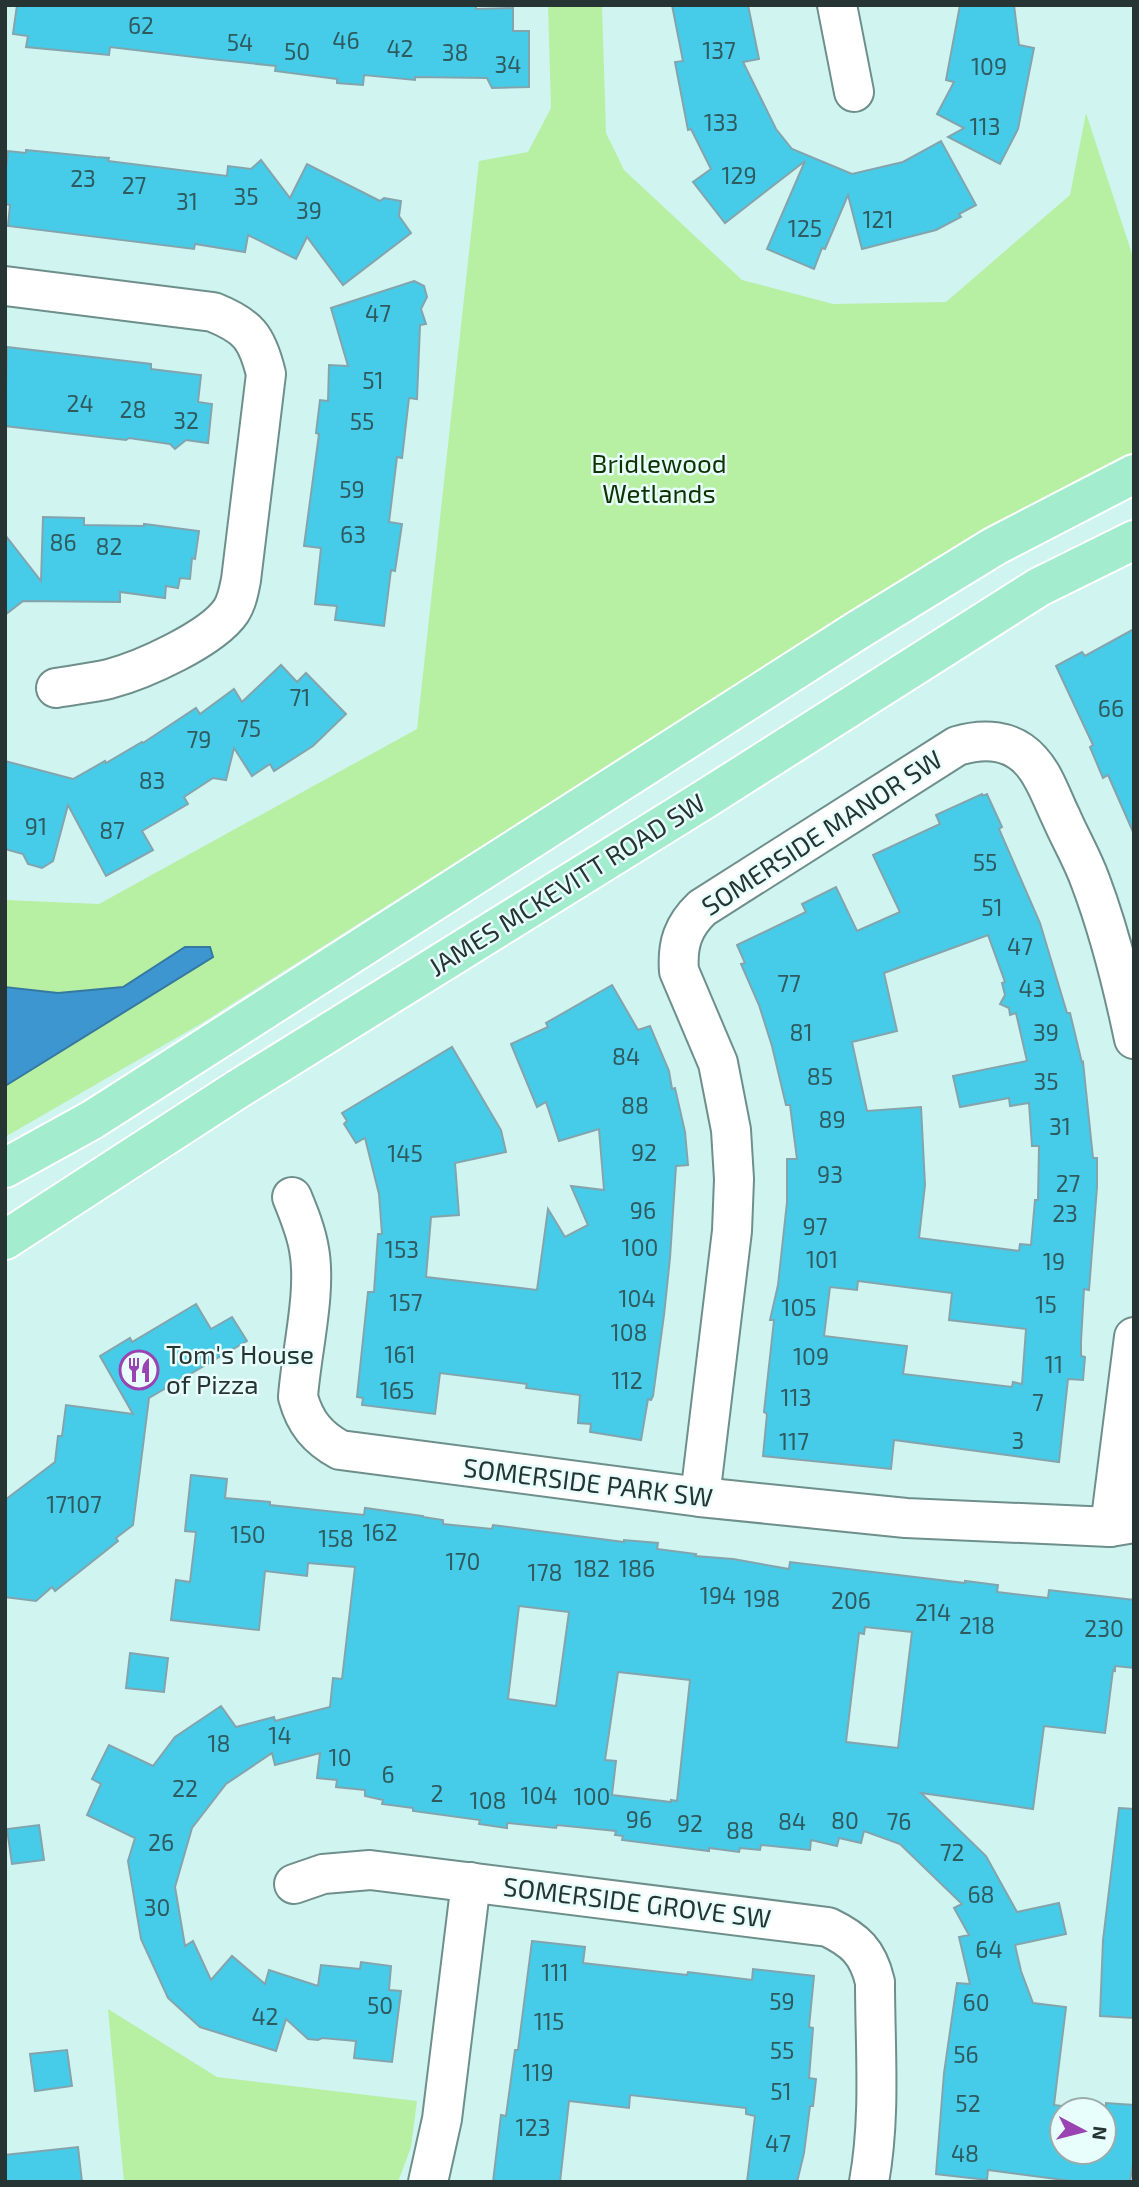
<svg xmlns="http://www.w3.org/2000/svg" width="1139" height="2187" viewBox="0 0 1139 2187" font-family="'Exo 2',sans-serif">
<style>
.green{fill:#b7efa3}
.water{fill:#3d96cf;stroke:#3679a0;stroke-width:2}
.building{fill:#46cce8;stroke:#84a4ad;stroke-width:2;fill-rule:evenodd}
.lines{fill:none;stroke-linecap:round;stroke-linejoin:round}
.minor-casing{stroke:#6e8f8c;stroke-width:42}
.major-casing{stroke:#fff;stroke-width:42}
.minor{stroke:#fff;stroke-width:38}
.major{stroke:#a3eccd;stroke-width:38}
.labels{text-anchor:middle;stroke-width:5;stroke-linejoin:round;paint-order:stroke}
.number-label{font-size:23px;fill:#2e5a60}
.park-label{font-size:26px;fill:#0f3300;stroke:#e8fefc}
.street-label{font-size:26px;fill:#263433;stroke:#e8fefc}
.poi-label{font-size:26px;fill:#263433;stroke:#e8fefc;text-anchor:start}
</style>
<rect width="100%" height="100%" fill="#d0f4f0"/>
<g class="green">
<path d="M548,5H602L606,133L624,170L742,280L833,304L946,302L1070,195L1086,113L1134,260V456L932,560L202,1023L5,1137V900L99,904L417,729L479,161L528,152L551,108Z"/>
<path d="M108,2009L217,2077L417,2101L411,2147L398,2182H124Z"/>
</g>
<path class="water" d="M185,947H210L213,957L5,1086V987L58,993L123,987Z"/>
<g class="building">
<path d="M17,5H476V9L513,8V31H529V87L492,88L487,78L415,77V80L364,75L363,85L337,83V79L275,71L276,66L211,59L110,47L109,55L26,47L28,36L13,34Z"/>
<path d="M672,5H748L759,59L743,62L776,129L792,149L852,174L903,162L941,141L976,205L959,214L961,217L936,230L862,249L848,195L825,249L822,248L814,269L767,249L805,161L725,223L693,182L711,169L691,129L688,130L675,62L683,61Z"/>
<path d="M960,5H1014L1019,45L1034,48L1018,129L1000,164L948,137L964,128L937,114L954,82L946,80Z"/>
<path d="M26,150L96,157L109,158L108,161L227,176L228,166L251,169L261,160L290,198L307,164L380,201L384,198L401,201L399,216L411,233L343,285L307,237L296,259L248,235L245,252L195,244L194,249L8,226L10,205L5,204V177L8,151L26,153Z"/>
<path d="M414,281L424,286L427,297L421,309L426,324L420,325L417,399L409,398L402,458L397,457L389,522L402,524L395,571L391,570L384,626L335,620L337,606L315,604L321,548L304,546L319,434L316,433L320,400L328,401L329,365L348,366L331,308Z"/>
<path d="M7,347L151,364V369L201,375L198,402L212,404L208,443L186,440L175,449L170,444L129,438L126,440L5,426Z"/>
<path d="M43,517L84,518V525L144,526V524L199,531L195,559L192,558L190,579L180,578L178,588L166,586L165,598L120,592V602L23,601L5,615V535L41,581Z"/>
<path d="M1134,629V834L1108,775L1103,778L1090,747L1093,745L1056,666L1082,652L1085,656Z"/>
<path d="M281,665L297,682L306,673L346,714L313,746L274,771L270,764L252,776L234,748L226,780L213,778L184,797L188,804L142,831L153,850L106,876L68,805L53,861L42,868L28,864L23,854L5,849V761L73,779L105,761L106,763L142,742L143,743L196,708L200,714L234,689L242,702Z"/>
<path d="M982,794L983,796L987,794L1002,827L999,829L1040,923L1067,1013H1070L1082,1063L1083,1062L1093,1158H1097V1187L1089,1290L1084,1289L1081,1341V1356L1085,1357L1083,1380L1068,1379L1059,1462L894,1440L891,1469L763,1456L767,1414L764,1412L774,1320H770L778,1285L787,1202V1159H797L790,1105H786L772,1046L759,1005L741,964L745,963L737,945L806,912L802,904L836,887L857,931L900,912L873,855L940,824L936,815ZM988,935L1005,982L1002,983L1005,995L1000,1004L1009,1008L1010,1015L1016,1013L1027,1061L953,1076L960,1107L1009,1098L1010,1106L1029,1103L1032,1146H1039L1038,1200H1035L1031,1245L1020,1244L1019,1251L919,1238L925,1185L921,1107L867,1111L852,1042L897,1031L884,973ZM858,1281L952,1293L949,1320L1026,1329L1022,1384L1013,1382L1012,1387L903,1374L907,1346L824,1336L830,1287L857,1290Z"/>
<path d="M612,985L638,1030L650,1026L669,1071L672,1089L675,1088L685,1132L688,1165L676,1166L670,1258L664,1315L653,1396L651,1400L648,1399L641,1440L590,1432L591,1424L578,1423L580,1395L526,1388L527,1384L440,1373L435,1414L362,1405L363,1398L357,1397L368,1292H374L378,1234H382L379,1194L365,1138L356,1143L344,1124L347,1121L342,1113L452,1047L501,1130L506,1152L455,1163L459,1215L431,1217L426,1277L537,1290L548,1209L565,1237L588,1225L571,1186L604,1190L599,1129L559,1141L546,1102L537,1107L511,1044L548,1027L546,1023Z"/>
<path d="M196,1304L211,1329L232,1317L247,1341L149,1398L133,1525L116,1538L118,1541L55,1591L52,1587L36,1601L5,1597V1500L55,1462L58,1436H62L66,1405L133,1414L100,1356L130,1338L132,1342Z"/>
<path d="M191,1475L227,1479L225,1498L270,1502V1505L364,1515L365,1508L423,1516V1517L443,1520V1524L492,1529L493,1525L624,1542V1540L658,1543L657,1549L696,1554L695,1556L733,1559L789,1569L790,1562L965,1583V1581L998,1585L997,1592L1048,1598L1049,1590L1134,1600V1668L1115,1666V1671L1113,1670L1105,1733L1044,1726L1033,1809L921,1793L986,1856L1017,1912L1059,1903L1066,1934L1015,1945L1021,1971L1033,2003L1066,2007L1054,2105L1092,2110H1062V2152H1104L1106,2103L1134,2105V2157L1130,2182H1079L988,2170L987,2180L936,2174L944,2073L957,1983L970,1984L959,1937L969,1935L954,1908L962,1904L900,1844L864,1831L861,1843L839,1838L837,1846L811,1840L810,1850L761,1845L760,1850L740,1848L739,1852L709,1848V1851L622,1840L623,1836L615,1835L616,1831L557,1825L556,1828L507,1823V1828L479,1824L480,1820L413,1811V1808L382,1804L383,1800L365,1796V1790L336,1787L337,1780L317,1778L320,1753L275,1765L272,1753L226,1784L192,1828L175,1887L185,1946L193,1941L211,1980L232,1956L265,1984L269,1970L318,1986L321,1965L360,1969L361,1962L391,1966L389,1990L401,1991L392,2062L354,2058L356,2041L322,2038L318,2040L308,2039L286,2019L276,2051L200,2027L168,1998L141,1939L128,1861L135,1838L87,1815L101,1784L92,1779L109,1745L153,1766L175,1737L221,1706L236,1727L274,1717L275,1721L330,1707L333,1678L342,1679L355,1567L308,1563L307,1576L265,1571L259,1630L171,1620L176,1580L190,1582L196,1532L185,1531ZM519,1606L569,1612L556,1706L508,1699ZM865,1627L912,1632L898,1748L846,1742L859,1633L864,1634ZM618,1672L690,1680L677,1801L671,1800V1802L612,1795L616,1761L605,1760Z"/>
<path d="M130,1653L168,1658L164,1692L126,1688Z"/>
<path d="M1119,1808L1134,1809V2018L1100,2016L1103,1940Z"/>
<path d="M39,1825L44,1860L12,1864L7,1829Z"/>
<path d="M532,1941L585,1947L583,1963L687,1975L688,1972L752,1980L753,1969L814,1976L809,2027L813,2028L809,2078L816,2079L813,2106H810L804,2153L797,2182H747L755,2116L746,2114V2108L630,2095L629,2108L569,2101L560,2182H493L501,2115L506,2116L515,2050H518Z"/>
<path d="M67,2050L72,2086L35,2091L30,2054Z"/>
<path d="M78,2147L82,2182H5V2155Z"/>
</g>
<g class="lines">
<defs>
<g id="minor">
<path d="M837,5L854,92"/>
<path d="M5,286L213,312C248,326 257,337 266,374L241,580C239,590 237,602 231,611C212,639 143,670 109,679C92,683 73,685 56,688"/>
<path d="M292,1197C299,1214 306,1231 309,1249C317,1292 301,1353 298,1397C305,1423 318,1438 340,1450L700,1497L906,1518L1110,1527L1134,1523"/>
<path d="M700,1497L732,1231L734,1179L731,1130L718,1063L679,971C677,944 683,926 702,908L957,746C983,738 1012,739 1031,761C1045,776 1052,799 1061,817C1070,838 1082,858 1090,880C1109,930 1123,986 1134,1039"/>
<path d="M1110,1527L1134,1337"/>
<path d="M294,1884L323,1874L370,1870L828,1927C855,1940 868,1952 875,1982C875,2048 881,2116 869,2182"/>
<path d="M428,2182L442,2119L471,1882"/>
</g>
<g id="major">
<path d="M5,1168L92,1120L858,630L995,546L1134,474"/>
<path d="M5,1240L238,1089L705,799L1039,587L1134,540"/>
</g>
</defs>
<use href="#minor" class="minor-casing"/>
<use href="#major" class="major-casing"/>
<use href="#minor" class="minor"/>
<use href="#major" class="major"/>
</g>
<defs>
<symbol id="restaurant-ring" viewBox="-11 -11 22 22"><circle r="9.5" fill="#e8fefc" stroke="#9944b2" stroke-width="1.5"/><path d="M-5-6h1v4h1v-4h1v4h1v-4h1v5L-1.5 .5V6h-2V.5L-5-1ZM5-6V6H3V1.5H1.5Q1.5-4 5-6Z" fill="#9944b2"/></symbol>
</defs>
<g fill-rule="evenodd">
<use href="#restaurant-ring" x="117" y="1348" width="44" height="44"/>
</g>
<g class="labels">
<g class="number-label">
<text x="141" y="34">62</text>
<text x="346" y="49">46</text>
<text x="240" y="51">54</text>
<text x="400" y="57">42</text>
<text x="719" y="59">137</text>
<text x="297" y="60">50</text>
<text x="455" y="61">38</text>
<text x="508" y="73">34</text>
<text x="989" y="75">109</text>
<text x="721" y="131">133</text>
<text x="985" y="135">113</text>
<text x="739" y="184">129</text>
<text x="83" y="187">23</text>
<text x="134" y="194">27</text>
<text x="246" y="205">35</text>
<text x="187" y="210">31</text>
<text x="309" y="219">39</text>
<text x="878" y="228">121</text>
<text x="805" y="237">125</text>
<text x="378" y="322">47</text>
<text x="373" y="389">51</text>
<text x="80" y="412">24</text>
<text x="133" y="418">28</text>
<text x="186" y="429">32</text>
<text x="362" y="430">55</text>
<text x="352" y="498">59</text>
<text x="353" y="543">63</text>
<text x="63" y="551">86</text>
<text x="109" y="555">82</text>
<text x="300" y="706">71</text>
<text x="1111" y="717">66</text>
<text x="249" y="737">75</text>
<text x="199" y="748">79</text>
<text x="152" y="789">83</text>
<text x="36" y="835">91</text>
<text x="112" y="839">87</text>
<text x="985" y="871">55</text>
<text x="992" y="916">51</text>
<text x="1020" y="955">47</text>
<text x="789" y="992">77</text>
<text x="1032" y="997">43</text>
<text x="801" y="1041">81</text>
<text x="1046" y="1041">39</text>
<text x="626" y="1065">84</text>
<text x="820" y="1085">85</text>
<text x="1046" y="1090">35</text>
<text x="635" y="1114">88</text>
<text x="832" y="1128">89</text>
<text x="1060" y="1135">31</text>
<text x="644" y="1161">92</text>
<text x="405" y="1162">145</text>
<text x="830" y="1183">93</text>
<text x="1068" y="1192">27</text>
<text x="643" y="1219">96</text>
<text x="1065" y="1222">23</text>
<text x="815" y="1235">97</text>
<text x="640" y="1256">100</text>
<text x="402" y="1258">153</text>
<text x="822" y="1268">101</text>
<text x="1054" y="1270">19</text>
<text x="637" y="1307">104</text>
<text x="406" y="1311">157</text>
<text x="1046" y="1313">15</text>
<text x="799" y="1316">105</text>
<text x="629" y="1341">108</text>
<text x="400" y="1363">161</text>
<text x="811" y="1365">109</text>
<text x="1054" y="1373">11</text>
<text x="627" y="1389">112</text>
<text x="397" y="1399">165</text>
<text x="796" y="1406">113</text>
<text x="1038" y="1411">7</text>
<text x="1018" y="1449">3</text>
<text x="794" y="1450">117</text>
<text x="74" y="1513">17107</text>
<text x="380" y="1541">162</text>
<text x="248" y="1543">150</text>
<text x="336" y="1547">158</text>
<text x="463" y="1570">170</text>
<text x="592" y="1577">182</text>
<text x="637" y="1577">186</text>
<text x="545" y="1581">178</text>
<text x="718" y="1604">194</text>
<text x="762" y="1607">198</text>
<text x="851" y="1609">206</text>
<text x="933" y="1621">214</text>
<text x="977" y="1634">218</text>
<text x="1104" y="1637">230</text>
<text x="280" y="1744">14</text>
<text x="219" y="1752">18</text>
<text x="340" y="1766">10</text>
<text x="388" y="1783">6</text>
<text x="185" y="1797">22</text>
<text x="437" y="1802">2</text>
<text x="539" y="1804">104</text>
<text x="592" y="1805">100</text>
<text x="488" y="1809">108</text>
<text x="639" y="1828">96</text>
<text x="845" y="1829">80</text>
<text x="792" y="1830">84</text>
<text x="899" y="1830">76</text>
<text x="690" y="1832">92</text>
<text x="740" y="1839">88</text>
<text x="161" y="1851">26</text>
<text x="952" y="1861">72</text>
<text x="981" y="1903">68</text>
<text x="157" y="1916">30</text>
<text x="989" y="1958">64</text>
<text x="555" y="1981">111</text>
<text x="782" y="2010">59</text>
<text x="976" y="2011">60</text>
<text x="380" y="2014">50</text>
<text x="265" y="2025">42</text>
<text x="549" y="2030">115</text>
<text x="782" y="2059">55</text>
<text x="966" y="2063">56</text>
<text x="538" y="2081">119</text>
<text x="781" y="2100">51</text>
<text x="968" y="2112">52</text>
<text x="533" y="2136">123</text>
<text x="778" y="2152">47</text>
<text x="965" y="2162">48</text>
</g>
<g class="park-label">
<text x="659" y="473">Bridlewood<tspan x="659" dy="30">Wetlands</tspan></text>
</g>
<g class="street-label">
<text transform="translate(822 833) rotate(-33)" y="9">SOMERSIDE MANOR SW</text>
<text transform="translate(567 885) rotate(-32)" y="9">JAMES MCKEVITT ROAD SW</text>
<text transform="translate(588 1483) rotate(7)" y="9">SOMERSIDE PARK SW</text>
<text transform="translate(637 1903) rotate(7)" y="9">SOMERSIDE GROVE SW</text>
</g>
<g class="poi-label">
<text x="166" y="1364">Tom's House<tspan x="166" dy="30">of Pizza</tspan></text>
</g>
</g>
<rect width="1139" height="2187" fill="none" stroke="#263433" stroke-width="14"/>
<g transform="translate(1083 2131) rotate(97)"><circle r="33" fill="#e8fefc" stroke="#9aadac" stroke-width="2"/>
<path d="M0-5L12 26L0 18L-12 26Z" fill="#9944b2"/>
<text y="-10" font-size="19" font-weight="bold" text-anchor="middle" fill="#263433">N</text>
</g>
</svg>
